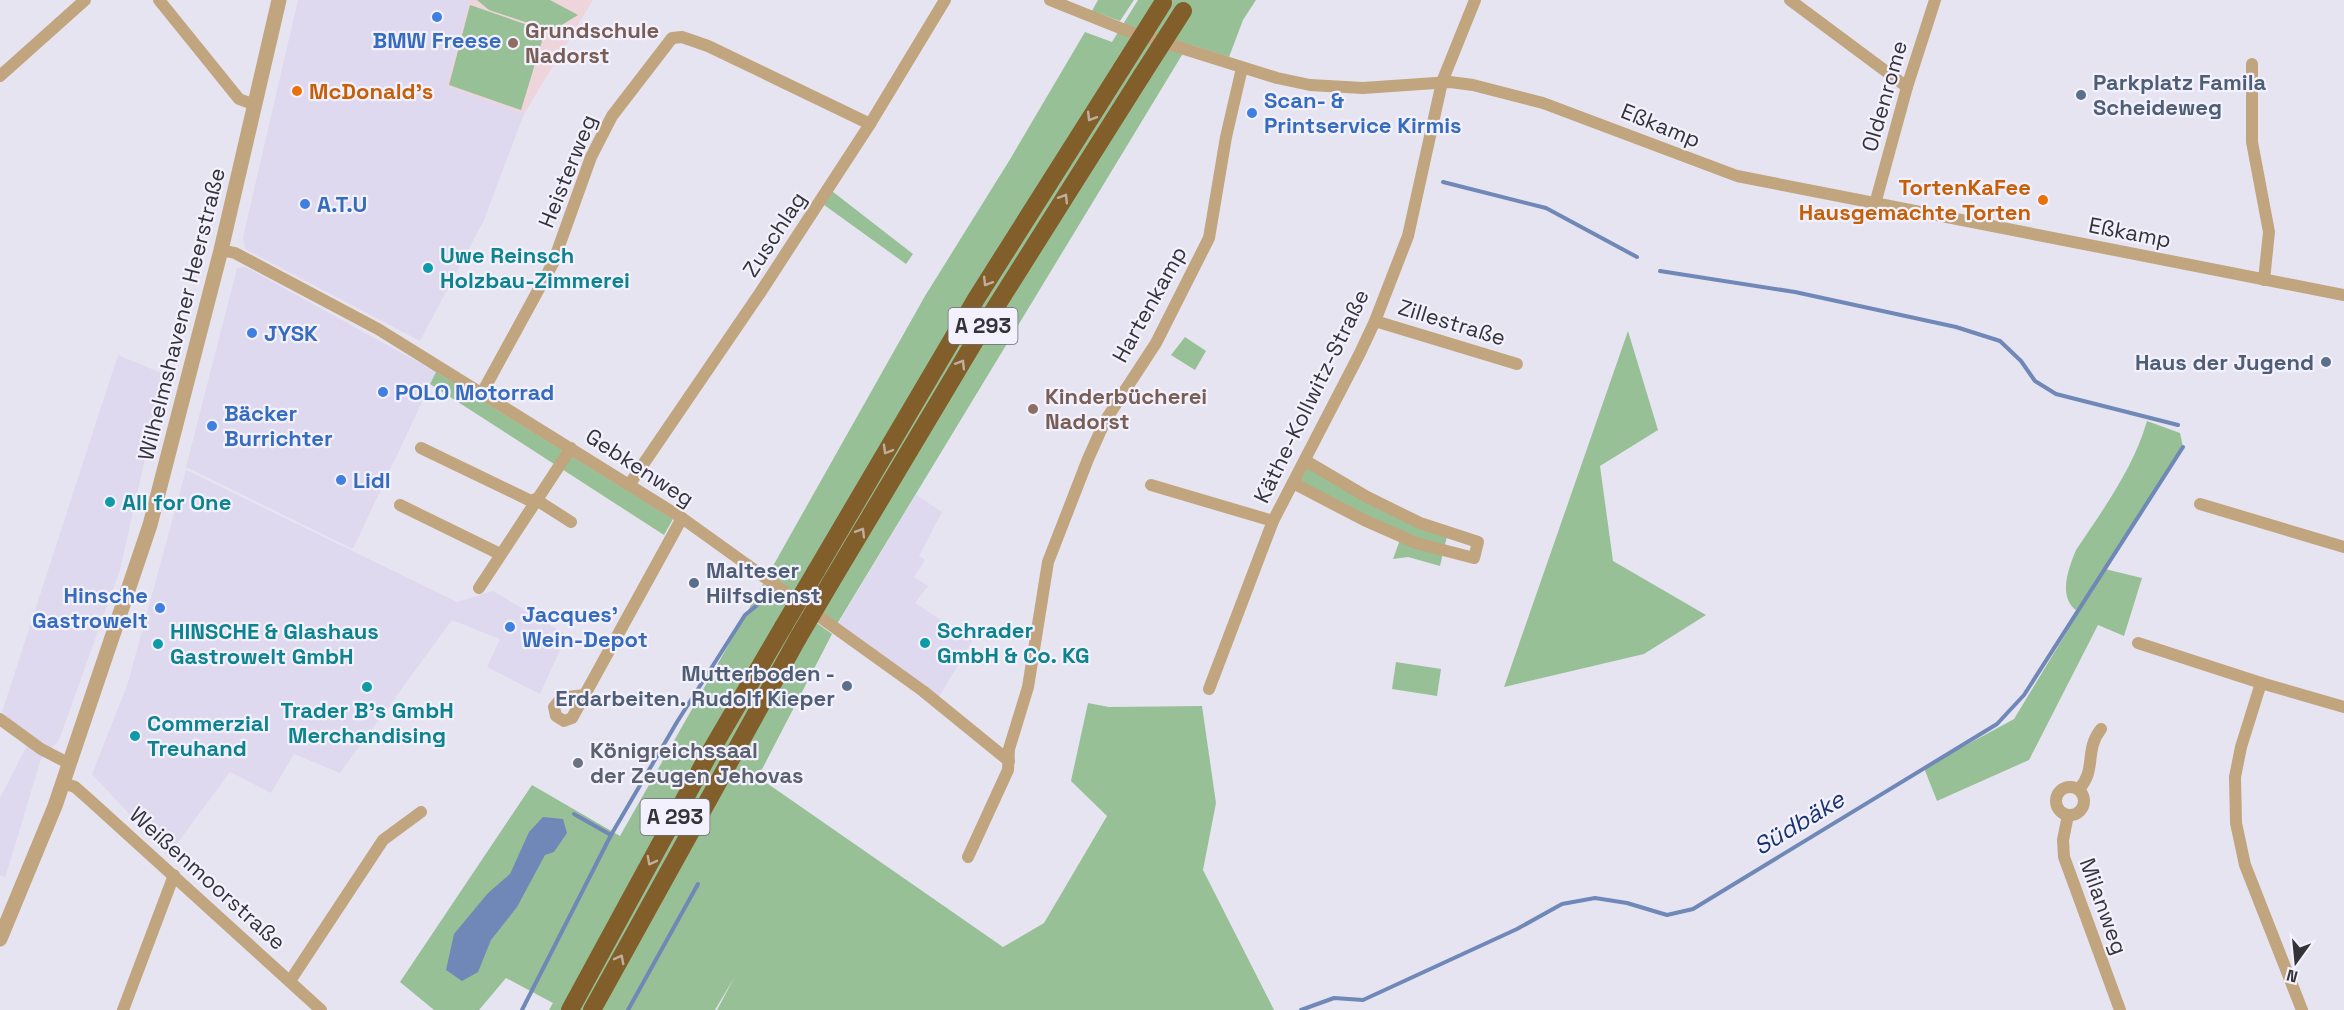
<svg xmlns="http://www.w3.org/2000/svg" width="2344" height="1010" viewBox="0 0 2344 1010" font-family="'Space Grotesk',sans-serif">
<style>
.built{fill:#ded9ee}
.education{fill:#eed5db}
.green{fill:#98c096}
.water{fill:#6f88b7}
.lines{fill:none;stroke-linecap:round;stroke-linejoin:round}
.stream{stroke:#6f88b7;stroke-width:4}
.minor{stroke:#c1a57e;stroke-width:12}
.tertiary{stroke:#c1a57e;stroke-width:15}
.motorway{stroke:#815e2a;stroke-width:18}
.motorway-bridge{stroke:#815e2a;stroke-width:18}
.oneway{stroke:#c0af9f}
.shop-dot{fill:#3f7fe0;stroke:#f4f1ff;stroke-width:2}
.education-dot{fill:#8d6e63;stroke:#f4f1ff;stroke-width:2}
.food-dot{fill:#e8710a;stroke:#f4f1ff;stroke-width:2}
.service-dot{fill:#5c6f8a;stroke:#f4f1ff;stroke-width:2}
.culture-dot{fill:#0f9aa8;stroke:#f4f1ff;stroke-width:2}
.worship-dot{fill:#6b7280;stroke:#f4f1ff;stroke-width:2}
.labels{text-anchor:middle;stroke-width:4.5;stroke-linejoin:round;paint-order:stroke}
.shield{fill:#f4f1ff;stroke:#6e6c74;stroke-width:1.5}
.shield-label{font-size:21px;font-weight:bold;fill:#343338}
.education-label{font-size:22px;font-weight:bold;fill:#785e54;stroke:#f4f1ff;text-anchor:start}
.shop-label{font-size:22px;font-weight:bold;fill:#366cbe;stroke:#f4f1ff;text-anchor:start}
.service-label{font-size:22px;font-weight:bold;fill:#4e5e75;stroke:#f4f1ff;text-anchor:start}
.food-label{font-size:22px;font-weight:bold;fill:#c56008;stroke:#f4f1ff;text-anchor:start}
.street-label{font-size:22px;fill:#343338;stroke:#f4f1ff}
.culture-label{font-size:22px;font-weight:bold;fill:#0d838f;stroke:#f4f1ff;text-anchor:start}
.worship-label{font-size:22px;font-weight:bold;fill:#5b616d;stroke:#f4f1ff;text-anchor:start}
.water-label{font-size:24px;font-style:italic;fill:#18346f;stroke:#f4f1ff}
</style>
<rect width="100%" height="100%" fill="#e7e4f2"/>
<g class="built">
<path d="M298,0H470L447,86L524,114L484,220L420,341L245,249L243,237Z"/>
<path d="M246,267L436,372L353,549L186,467L237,268Z"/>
<path d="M118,355L164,374L120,570L59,740L41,759L5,878L0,875V798L31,738L2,712Z"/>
<path d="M186,470L457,602L493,591L567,635L540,694L487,667L500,639L452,620L340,773L294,754L271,793L230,772L168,856L92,774L127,686Z"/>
<path d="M916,495L942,512L919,556L925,560L914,577L928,586L915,603L972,641L936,702L838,624Z"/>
</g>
<path class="education" d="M470,0H593L524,114L447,86Z"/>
<g class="green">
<path d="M477,0H550L578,15L552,31L489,10Z"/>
<path d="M1098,0H1134L1120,21L1092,11Z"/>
<path d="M1138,0H1256L1243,20L1229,57L1191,45L1182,55L837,624L769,573L925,296L1009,161L1085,32L1112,42Z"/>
<path d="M470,5L545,31L521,110L449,85Z"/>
<path d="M828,188L913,254L906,264L820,202Z"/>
<path d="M1628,331L1658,430L1600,466L1613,561L1706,615L1644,654L1504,687Z"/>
<path d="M1185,337L1206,351L1195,370L1171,355Z"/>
<path d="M436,372L673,519L664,535L430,384Z"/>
<path d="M2147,421L2180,433L2183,447L2077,611C2057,597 2069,567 2076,550C2104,508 2133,469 2147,421Z"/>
<path d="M1306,461L1448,532L1440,566L1408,557L1393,559L1401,537L1293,483Z"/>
<path d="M2105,569L2142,578L2124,636L2098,625L2029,760L1937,801L1924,768L2014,719Z"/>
<path d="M763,584L832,634L758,777L1003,947L1044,923L1107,816L1071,781L1088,703L1109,707L1202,706L1216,803L1203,870L1274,1010H717L734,978L715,1010H549L553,1003L506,978L479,1010H434L400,982L532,785L620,836Z"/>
<path d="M1396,662L1441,669L1437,696L1392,689Z"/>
</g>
<path class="water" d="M543,817L563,819L567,833L554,852L545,855L517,907L491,940L478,972L462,981L446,970L454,934L488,893L510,874L529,832Z"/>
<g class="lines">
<g class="stream">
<path d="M1443,182L1546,208L1637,257"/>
<path d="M1660,271L1795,292L1956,327L2000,341L2021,361L2035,381L2056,394L2178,425"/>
<path d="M574,814L611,835"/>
<path d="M522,1010L611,835L677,722L745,615L761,602L778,594"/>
<path d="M628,1010L698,884"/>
<path d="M1301,1010L1334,998L1363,1000L1517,929L1562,904L1595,898L1627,903L1667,915L1693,909L1997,724L2024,695L2183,447"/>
</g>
<g class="minor">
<path d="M159,0L239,99L255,105"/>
<path d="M1050,0L1130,32L1277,78L1310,85L1363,88L1450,82L1473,85L1543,103L1737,176L2344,295"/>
<path d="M1790,0L1907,87"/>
<path d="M2252,64V142L2269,232L2264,280"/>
<path d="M0,76L85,0"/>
<path d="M1875,204L1907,87L1935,0"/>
<path d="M221,250L235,253L378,329L682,518L923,691L1009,761"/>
<path d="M1375,321L1517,364"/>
<path d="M482,393L553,263L591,157L612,116L672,38L682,37L708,46L870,124"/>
<path d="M421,448L533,502"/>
<path d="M1293,483L1364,520L1416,543L1474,558L1478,542L1420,523L1367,497L1306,461"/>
<path d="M629,485L760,293L870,124L945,0"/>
<path d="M1151,485L1273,521"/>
<path d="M535,499L571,522"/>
<path d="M2200,504L2344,547"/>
<path d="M400,505L500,554"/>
<path d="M479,588L571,448"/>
<path d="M2138,643L2261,683L2344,707"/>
<path d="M2261,683L2241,747L2235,777L2236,823L2245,865L2302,1010"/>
<path d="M1209,689L1273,521L1359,355L1375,321L1408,236L1442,82L1475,0"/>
<path d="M585,695L567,697L559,701L554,707L556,716L564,721L572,718L682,518"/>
<path d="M0,719L41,749L70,764"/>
<path d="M63,783L75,787L92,802L321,1010"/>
<circle cx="2070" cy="801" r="14"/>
<path d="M2079,789C2097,770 2084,750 2101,729"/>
<path d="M2068,815L2063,840L2064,857L2120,1010"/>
<path d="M968,857L1008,770L1009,749L1028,687L1048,562L1088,459L1105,421L1156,343L1209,238L1226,137L1242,68"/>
<path d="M290,981L383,840L421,812"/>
<path d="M123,1010L174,875"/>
</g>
<path class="tertiary" d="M0,939L55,806L150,525L221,250L279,0"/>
<g class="motorway">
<path d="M816,571L976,299L1122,68"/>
<path d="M831,582L985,324L1142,75"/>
<path d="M570,1010L709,754L783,627"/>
<path d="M592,1010L798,638"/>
</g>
<g class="motorway-bridge">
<path d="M1122,68L1163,3"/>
<path d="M1142,75L1183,11"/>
<path d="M783,627L816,571"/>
<path d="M798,638L831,582"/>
</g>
</g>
<defs><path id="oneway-chevron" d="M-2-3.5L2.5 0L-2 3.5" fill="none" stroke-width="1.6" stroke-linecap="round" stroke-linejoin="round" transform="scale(1.5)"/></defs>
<g class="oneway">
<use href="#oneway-chevron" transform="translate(1091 117) rotate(122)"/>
<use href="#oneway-chevron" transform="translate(1064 198) rotate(-58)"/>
<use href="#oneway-chevron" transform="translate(987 282) rotate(122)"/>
<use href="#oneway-chevron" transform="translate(961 364) rotate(-59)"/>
<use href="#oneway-chevron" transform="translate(887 450) rotate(120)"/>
<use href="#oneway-chevron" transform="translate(861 532) rotate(-59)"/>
<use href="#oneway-chevron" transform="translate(651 861) rotate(118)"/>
<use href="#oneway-chevron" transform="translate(620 959) rotate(-62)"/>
</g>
<g class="shop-dot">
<circle cx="437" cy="17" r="6"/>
<circle cx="1252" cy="113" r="6"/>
<circle cx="305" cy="204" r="6"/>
<circle cx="252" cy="333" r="6"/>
<circle cx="383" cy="392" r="6"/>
<circle cx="212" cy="426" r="6"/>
<circle cx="341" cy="480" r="6"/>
<circle cx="160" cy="608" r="6"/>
<circle cx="510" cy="627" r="6"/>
</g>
<g class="education-dot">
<circle cx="513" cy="43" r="6"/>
<circle cx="1033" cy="409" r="6"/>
</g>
<g class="food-dot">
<circle cx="297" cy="91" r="6"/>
<circle cx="2043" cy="200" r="6"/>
</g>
<g class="service-dot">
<circle cx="2081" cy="95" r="6"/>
<circle cx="2326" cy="362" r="6"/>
<circle cx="694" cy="583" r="6"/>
<circle cx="847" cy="686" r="6"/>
</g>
<g class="culture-dot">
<circle cx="428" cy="268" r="6"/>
<circle cx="110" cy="502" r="6"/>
<circle cx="925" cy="643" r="6"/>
<circle cx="158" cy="644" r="6"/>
<circle cx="367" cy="687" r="6"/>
<circle cx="135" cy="736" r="6"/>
</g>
<circle class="worship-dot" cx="578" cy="763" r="6"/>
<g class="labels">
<g class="shield">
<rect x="948.5" y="308" width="69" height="36" rx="4.5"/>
<rect x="640.5" y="799" width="69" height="36" rx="4.5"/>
</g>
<g class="shield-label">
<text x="983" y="333">A 293</text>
<text x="675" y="824">A 293</text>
</g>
<g class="education-label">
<text x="525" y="38">Grundschule<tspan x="525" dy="25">Nadorst</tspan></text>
<text x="1045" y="404">Kinderbücherei<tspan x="1045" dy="25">Nadorst</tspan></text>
</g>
<g class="shop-label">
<text x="437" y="48" text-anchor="middle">BMW Freese</text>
<text x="1264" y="108">Scan- &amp;<tspan x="1264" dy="25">Printservice Kirmis</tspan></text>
<text x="317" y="212">A.T.U</text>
<text x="264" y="341">JYSK</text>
<text x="395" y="400">POLO Motorrad</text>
<text x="224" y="421">Bäcker<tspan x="224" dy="25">Burrichter</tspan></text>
<text x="353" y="488">Lidl</text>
<text x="148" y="603" text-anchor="end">Hinsche<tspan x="148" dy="25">Gastrowelt</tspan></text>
<text x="522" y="622">Jacques’<tspan x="522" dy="25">Wein-Depot</tspan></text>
</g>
<g class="service-label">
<text x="2093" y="90">Parkplatz Famila<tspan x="2093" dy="25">Scheideweg</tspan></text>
<text x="2314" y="370" text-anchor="end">Haus der Jugend</text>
<text x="706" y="578">Malteser<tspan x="706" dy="25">Hilfsdienst</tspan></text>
<text x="835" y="681" text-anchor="end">Mutterboden -<tspan x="835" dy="25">Erdarbeiten. Rudolf Kieper</tspan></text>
</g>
<g class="food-label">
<text x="309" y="99">McDonald's</text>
<text x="2031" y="195" text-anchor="end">TortenKaFee<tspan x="2031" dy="25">Hausgemachte Torten</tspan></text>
</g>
<g class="street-label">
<text transform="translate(1884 96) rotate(-74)" y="8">Oldenrome</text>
<text transform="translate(1661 125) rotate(22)" y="8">Eßkamp</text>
<text transform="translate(567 171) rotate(-68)" y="8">Heisterweg</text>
<text transform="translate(2130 232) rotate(11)" y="8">Eßkamp</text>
<text transform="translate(774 234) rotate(-57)" y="8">Zuschlag</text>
<text transform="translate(1149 304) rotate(-61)" y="8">Hartenkamp</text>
<text transform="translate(181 314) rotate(-76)" y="8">Wilhelmshavener Heerstraße</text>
<text transform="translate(1452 322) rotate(17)" y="8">Zillestraße</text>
<text transform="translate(1311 396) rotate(-64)" y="8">Käthe-Kollwitz-Straße</text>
<text transform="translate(640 467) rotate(33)" y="8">Gebkenweg</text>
<text transform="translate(208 878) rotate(42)" y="8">Weißenmoorstraße</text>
<text transform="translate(2104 906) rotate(70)" y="8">Milanweg</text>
</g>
<g class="culture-label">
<text x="440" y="263">Uwe Reinsch<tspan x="440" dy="25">Holzbau-Zimmerei</tspan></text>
<text x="122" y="510">All for One</text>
<text x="937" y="638">Schrader<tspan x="937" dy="25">GmbH &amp; Co. KG</tspan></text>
<text x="170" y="639">HINSCHE &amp; Glashaus<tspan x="170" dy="25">Gastrowelt GmbH</tspan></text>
<text x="367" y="718" text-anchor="middle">Trader B's GmbH<tspan x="367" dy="25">Merchandising</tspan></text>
<text x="147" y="731">Commerzial<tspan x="147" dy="25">Treuhand</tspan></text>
</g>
<g class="worship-label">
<text x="590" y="758">Königreichssaal<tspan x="590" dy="25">der Zeugen Jehovas</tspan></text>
</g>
<g class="water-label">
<text transform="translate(1799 823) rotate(-31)" y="8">Südbäke</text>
</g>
</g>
<g transform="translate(2296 962) rotate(195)" stroke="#f4f1ff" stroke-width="4.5" paint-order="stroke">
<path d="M0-4.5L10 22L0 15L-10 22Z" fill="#343338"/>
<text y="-9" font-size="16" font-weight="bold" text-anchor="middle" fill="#343338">N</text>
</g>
</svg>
